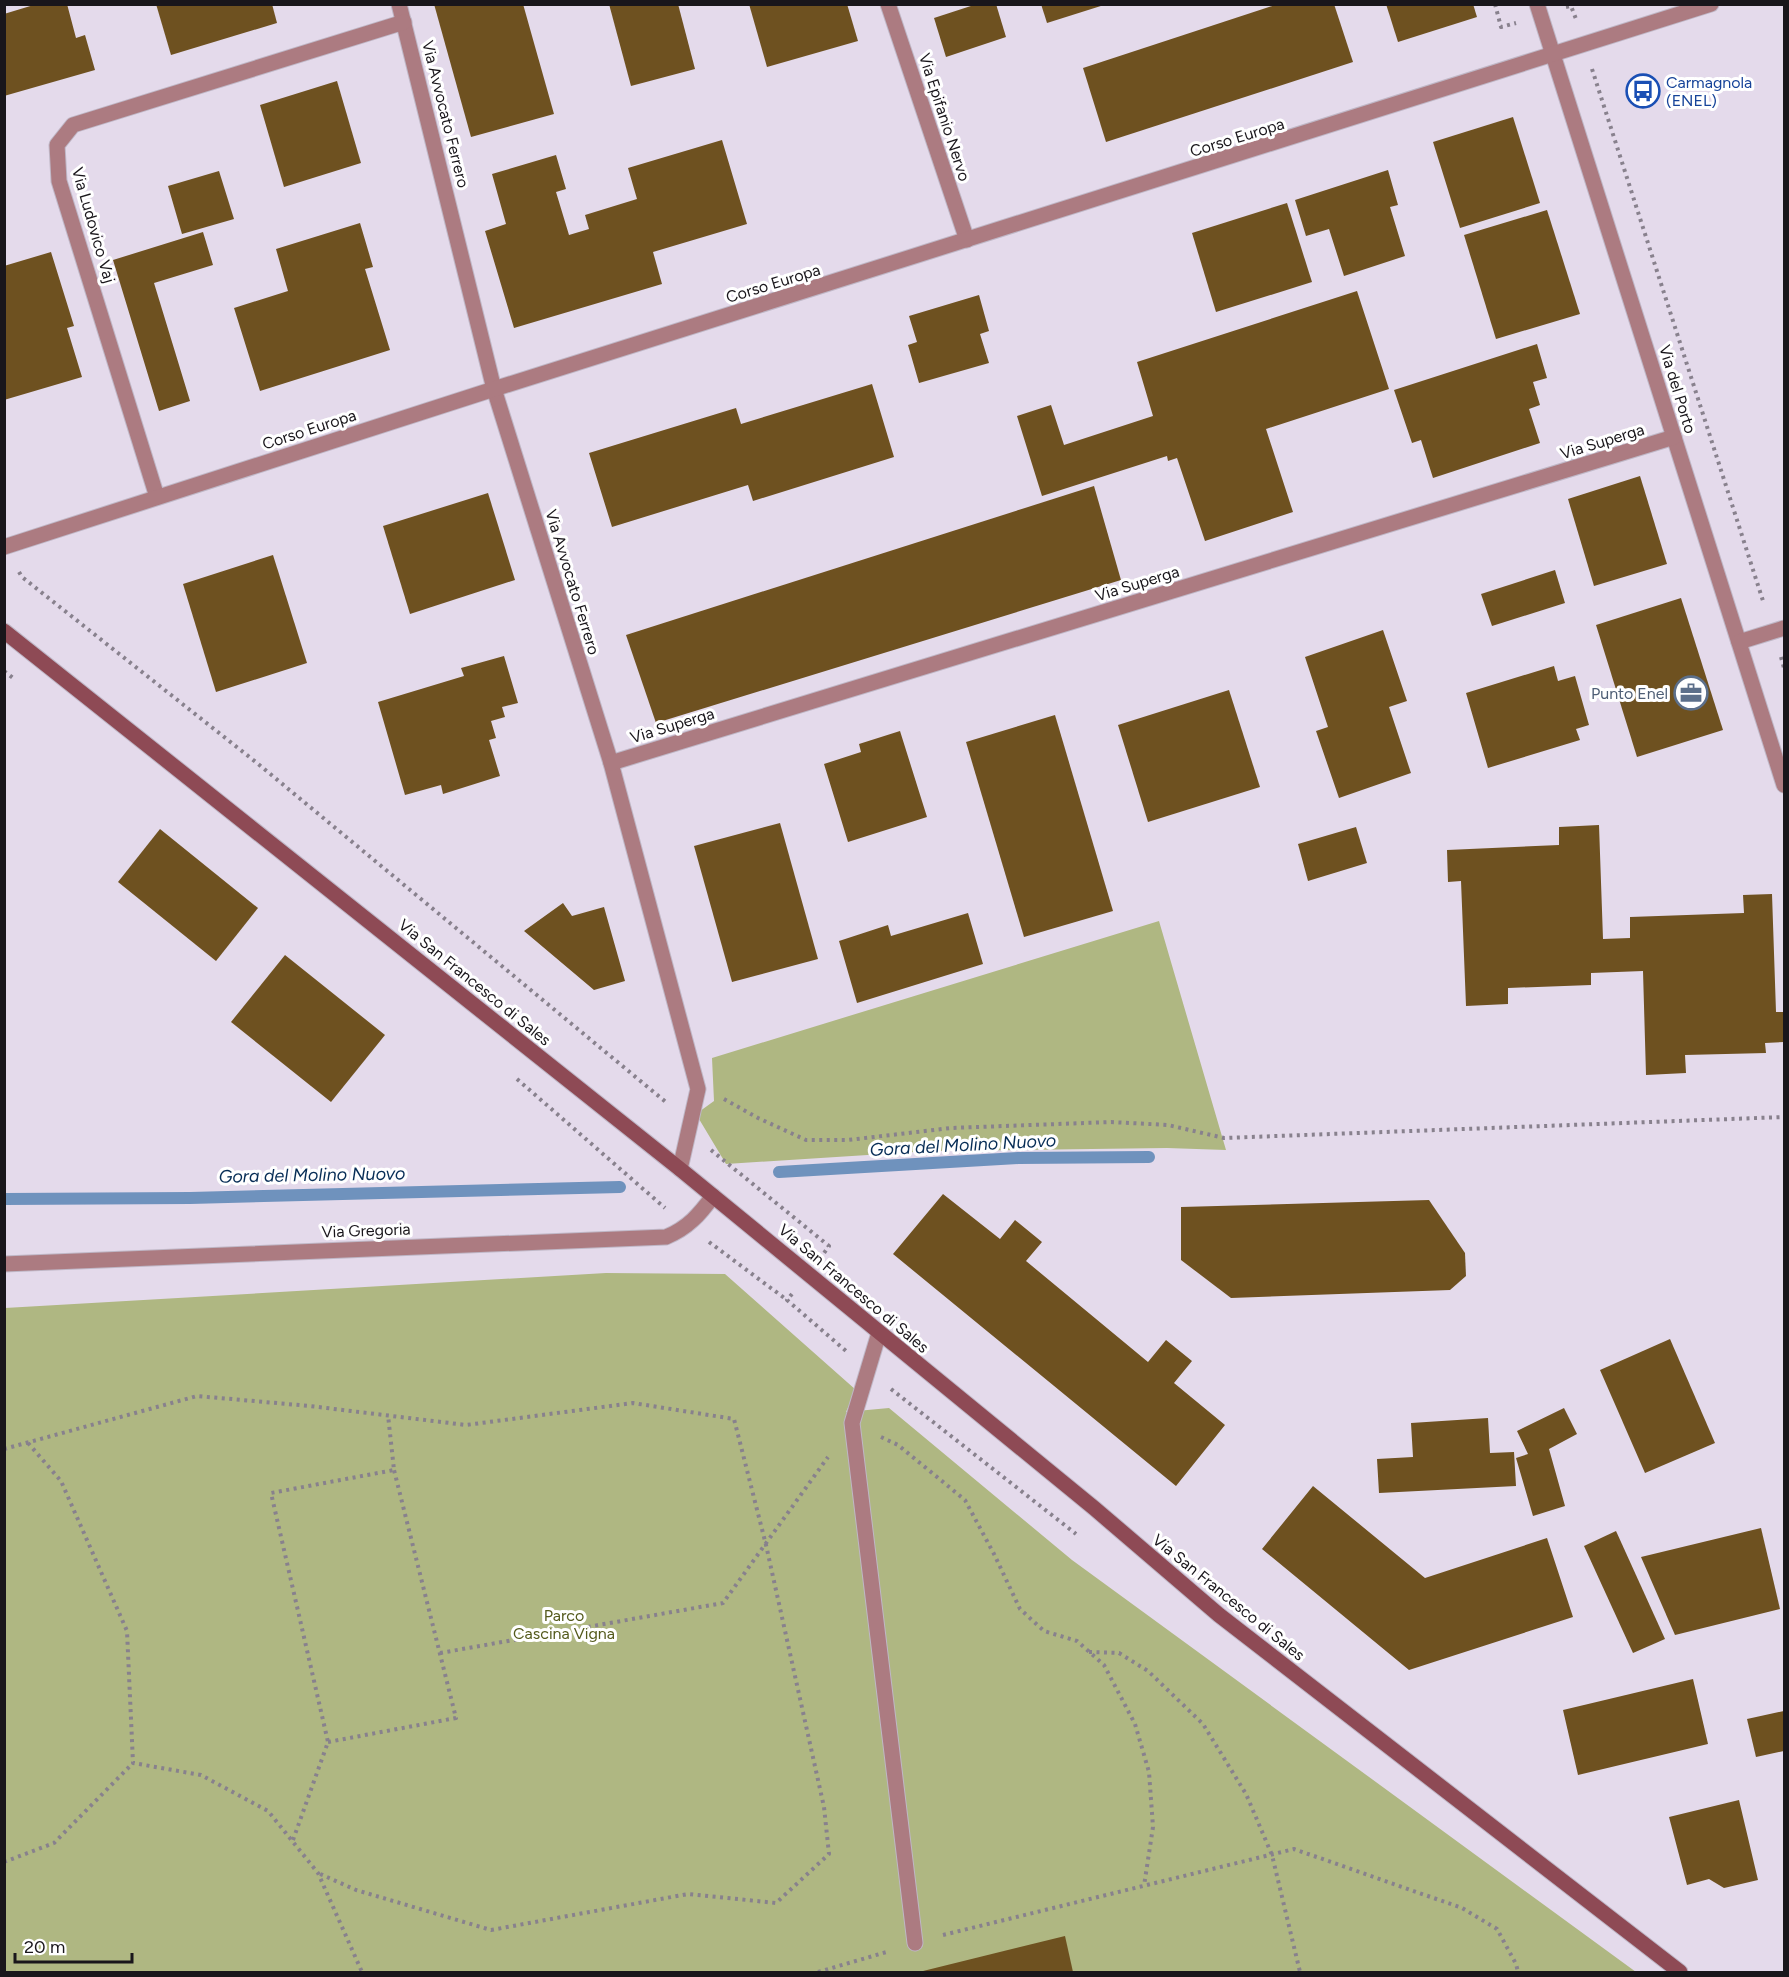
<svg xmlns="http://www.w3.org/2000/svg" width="1789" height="1977" viewBox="0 0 1789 1977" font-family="Figtree,sans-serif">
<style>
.green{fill:#afb782}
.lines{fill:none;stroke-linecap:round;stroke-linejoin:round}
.stream{stroke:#6f92bd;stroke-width:12}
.building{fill:#6e5120}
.service-casing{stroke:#bfb7c6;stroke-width:17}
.minor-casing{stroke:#bfb7c6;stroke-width:17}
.secondary-casing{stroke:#bfb7c6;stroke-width:17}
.path{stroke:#88818d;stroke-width:4;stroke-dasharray:3 4.5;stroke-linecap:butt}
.service{stroke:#ac7b81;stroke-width:15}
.minor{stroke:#ac7b81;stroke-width:15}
.secondary{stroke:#8e4a55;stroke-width:15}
.labels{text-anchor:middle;stroke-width:6;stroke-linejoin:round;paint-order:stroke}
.transit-label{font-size:16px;fill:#164399;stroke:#fff;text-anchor:start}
.street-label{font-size:16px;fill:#19161b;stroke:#fff}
.service-label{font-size:16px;fill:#4e5e75;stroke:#fff;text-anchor:end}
.park-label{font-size:16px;fill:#545a1c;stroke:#fff}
.water-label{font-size:18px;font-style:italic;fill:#072d56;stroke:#fff}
</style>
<rect width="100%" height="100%" fill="#e4daeb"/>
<g class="green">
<path d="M1159,921L1226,1150L1167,1148L930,1151L726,1164L696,1114L714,1101L712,1058Z"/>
<path d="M606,1273L725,1274L856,1390L846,1412L889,1408L1072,1560L1636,1972H5V1308Z"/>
</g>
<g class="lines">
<g class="stream">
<path d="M779,1172L1018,1158L1149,1157"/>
<path d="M4,1199L190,1198L620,1187"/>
</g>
</g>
<g class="building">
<path d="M37,4H67L76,38L85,35L95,70L4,96V14Z"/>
<path d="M156,4H272L277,23L171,55Z"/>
<path d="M434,4H523L554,114L471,137Z"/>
<path d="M609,4H678L695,69L631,86Z"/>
<path d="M749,4H847L858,41L767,67Z"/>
<path d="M977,4H996L1006,37L946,57L934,18Z"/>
<path d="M1041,4H1104V5L1047,23Z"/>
<path d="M1278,4H1334L1353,62L1106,142L1083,68Z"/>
<path d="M1386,4H1473L1477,17L1398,42Z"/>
<path d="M337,81L361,163L284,187L260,105Z"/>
<path d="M1513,117L1540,203L1460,228L1433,142Z"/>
<path d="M722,140L747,224L653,252L662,284L514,328L485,231L506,224L492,174L556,155L566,189L556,192L569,235L589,229L585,215L637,199L628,168Z"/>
<path d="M1388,170L1398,205L1390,207L1405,256L1344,276L1329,229L1306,236L1295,200Z"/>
<path d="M219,171L234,219L182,234L168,186Z"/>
<path d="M1287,203L1312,282L1216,312L1192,233Z"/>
<path d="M1547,210L1580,314L1496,339L1464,235Z"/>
<path d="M360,223L373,267L365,269L390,350L260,391L234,308L288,291L276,249Z"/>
<path d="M203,232L213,265L154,283L190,401L159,411L113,260Z"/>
<path d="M51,252L74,326L67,328L82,377L4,400V266Z"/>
<path d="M1357,291L1389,389L1266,429L1293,512L1205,541L1177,458L1168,461L1167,456L1042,496L1017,416L1051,405L1064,445L1153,416L1137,362Z"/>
<path d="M979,295L989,331L980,334L989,363L919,383L908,345L917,342L909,316Z"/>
<path d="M1537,344L1547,378L1533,382L1540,405L1529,409L1540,443L1433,478L1421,440L1412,443L1394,390Z"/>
<path d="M872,384L894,457L753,501L748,485L612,527L589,453L736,408L741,424Z"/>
<path d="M1640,476L1667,564L1594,586L1568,499Z"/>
<path d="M1094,486L1121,580L656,723L626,635Z"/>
<path d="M488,493L515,580L410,614L383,526Z"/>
<path d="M273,555L307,663L216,692L183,584Z"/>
<path d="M1555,570L1565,603L1492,626L1481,594Z"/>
<path d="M1681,598L1723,730L1637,757L1596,625Z"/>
<path d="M1383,630L1407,701L1389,707L1411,773L1339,798L1316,731L1328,727L1305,657Z"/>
<path d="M504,656L518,703L502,707L505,717L491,721L496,738L489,740L500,776L443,794L441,785L405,795L378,702L464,676L461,668Z"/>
<path d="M1554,666L1558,681L1575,676L1589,725L1576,729L1580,740L1488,768L1466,693Z"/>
<path d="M1229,690L1260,787L1148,822L1118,725Z"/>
<path d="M1055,715L1113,911L1024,937L966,742Z"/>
<path d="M900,731L927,817L848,842L824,764L861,752L859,744Z"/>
<path d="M780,823L818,959L732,982L694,846Z"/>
<path d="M1599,825L1603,939L1630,938V917L1744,913L1743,895L1772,894L1776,1012H1784V1042L1765,1043L1766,1053L1685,1055L1686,1073L1646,1075L1643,971L1591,973V985L1508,988V1004L1466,1006L1461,881L1448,882L1447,850L1559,845V827Z"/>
<path d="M1356,827L1367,863L1308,881L1298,844Z"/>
<path d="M160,829L258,908L216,961L118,882Z"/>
<path d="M563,903L572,916L604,907L625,981L594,990L524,931Z"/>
<path d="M968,913L983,964L857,1003L839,941L888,925L891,936Z"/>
<path d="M285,955L385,1035L331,1102L231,1022Z"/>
<path d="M943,1194L1000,1239L1015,1220L1042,1242L1026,1261L1148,1362L1166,1340L1192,1361L1174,1383L1225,1425L1176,1486L893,1254Z"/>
<path d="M1429,1200L1465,1253L1466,1276L1450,1290L1231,1298L1181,1260V1207Z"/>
<path d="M1670,1339L1715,1443L1645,1473L1600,1370Z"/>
<path d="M1564,1408L1577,1434L1549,1449L1565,1506L1533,1516L1516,1458L1528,1454L1517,1431Z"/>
<path d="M1488,1418L1490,1453L1514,1452L1516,1486L1379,1493L1377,1459L1413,1457L1411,1423Z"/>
<path d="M1313,1486L1425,1578L1547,1538L1573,1617L1409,1670L1262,1549Z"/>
<path d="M1761,1528L1780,1609L1675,1635L1641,1557Z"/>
<path d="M1616,1531L1665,1639L1633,1653L1584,1546Z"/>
<path d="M1693,1679L1708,1744L1578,1775L1563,1710Z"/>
<path d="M1784,1711V1751L1756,1757L1747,1719Z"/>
<path d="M1739,1800L1758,1880L1724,1888L1709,1879L1687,1885L1669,1817Z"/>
<path d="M1065,1936L1073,1972H919Z"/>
</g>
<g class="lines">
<defs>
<path id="service" d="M879,1333L852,1423L915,1943"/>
<g id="minor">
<path d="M399,4L494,389L611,763L698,1089L680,1169"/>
<path d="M888,4L967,240"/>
<path d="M1537,4L1784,785"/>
<path d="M157,497L59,181L57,145L73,125L404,22"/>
<path d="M4,547L494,389L1711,4"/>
<path d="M1739,642L1784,628"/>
<path d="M611,763L1674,437"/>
<path d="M4,1264L666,1237C688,1228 700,1214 713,1196"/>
</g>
<path id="secondary" d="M4,631L680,1169L1094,1508L1219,1615L1680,1972"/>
</defs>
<use href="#service" class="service-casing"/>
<use href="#minor" class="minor-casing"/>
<use href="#secondary" class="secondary-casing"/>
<g class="path">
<path d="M1495,4L1501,27L1516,23"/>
<path d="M1566,7L1571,6L1576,19"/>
<path d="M1592,69L1764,604"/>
<path d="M19,572L22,577L257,763L667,1103"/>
<path d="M1781,657L1784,668"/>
<path d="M4,671L13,678"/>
<path d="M517,1079L665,1208"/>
<path d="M724,1099L758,1118L806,1140H848L951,1128L1111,1122L1168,1125L1224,1138L1784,1117"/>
<path d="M711,1150L829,1246L824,1253"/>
<path d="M709,1242L787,1300"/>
<path d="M792,1294L787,1300L846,1351"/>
<path d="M891,1389L1076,1534"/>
<path d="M881,1437L898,1445L965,1500L994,1554L1020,1609L1044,1631L1077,1641L1104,1665L1135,1724L1149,1772L1153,1827L1144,1886"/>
<path d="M28,1443L61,1481L127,1631L133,1763L201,1775L268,1811L318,1873L362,1972"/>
<path d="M4,1449L197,1396L310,1406L466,1425L633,1403L734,1419L766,1545L824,1807L829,1854L776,1903L688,1894L491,1930L356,1890L318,1873"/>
<path d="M1089,1652L1119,1653L1148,1671L1203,1724L1246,1794L1272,1855L1300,1972"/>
<path d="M440,1653L723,1603L828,1457"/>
<path d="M328,1742L456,1718L394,1470"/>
<path d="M293,1840L328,1742L271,1493L394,1470L388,1415"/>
<path d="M4,1862L54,1843L133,1763"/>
<path d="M943,1935L1294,1849L1462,1908L1497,1929L1516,1964L1518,1972"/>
<path d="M818,1972L890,1951"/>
</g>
<use href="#service" class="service"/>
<use href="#minor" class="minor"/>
<use href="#secondary" class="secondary"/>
</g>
<defs>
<symbol id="bus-ring" viewBox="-11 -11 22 22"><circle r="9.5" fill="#fff" stroke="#1a4fb4" stroke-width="1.5"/><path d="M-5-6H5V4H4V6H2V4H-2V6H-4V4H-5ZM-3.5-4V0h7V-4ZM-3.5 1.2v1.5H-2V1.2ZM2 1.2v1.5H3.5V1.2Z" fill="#1a4fb4"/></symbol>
<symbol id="office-ring" viewBox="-11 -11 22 22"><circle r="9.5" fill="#fff" stroke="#5c6f8a" stroke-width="1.5"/><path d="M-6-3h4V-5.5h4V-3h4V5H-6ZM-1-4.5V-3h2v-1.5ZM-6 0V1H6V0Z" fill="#5c6f8a"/></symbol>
</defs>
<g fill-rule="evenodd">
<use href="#bus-ring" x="1624" y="72" width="38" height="38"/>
<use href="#office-ring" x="1672" y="674" width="38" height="38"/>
</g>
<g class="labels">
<g class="transit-label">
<text x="1666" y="88">Carmagnola<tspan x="1666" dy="18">(ENEL)</tspan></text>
</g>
<g class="street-label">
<text transform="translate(446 114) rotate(76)" y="6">Via Avvocato Ferrero</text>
<text transform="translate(945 117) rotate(72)" y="6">Via Epifanio Nervo</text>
<text transform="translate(1237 137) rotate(-17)" y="6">Corso Europa</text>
<text transform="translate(94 225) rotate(74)" y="6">Via Ludovico Vaj</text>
<text transform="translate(773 283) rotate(-17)" y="6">Corso Europa</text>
<text transform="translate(1678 389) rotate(73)" y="6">Via del Porto</text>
<text transform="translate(309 429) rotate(-18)" y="6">Corso Europa</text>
<text transform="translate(1602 441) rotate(-17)" y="6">Via Superga</text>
<text transform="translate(573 582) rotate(73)" y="6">Via Avvocato Ferrero</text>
<text transform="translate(1137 583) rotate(-17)" y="6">Via Superga</text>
<text transform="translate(672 725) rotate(-17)" y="6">Via Superga</text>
<text transform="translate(475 982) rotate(39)" y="6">Via San Francesco di Sales</text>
<text transform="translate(366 1230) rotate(-2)" y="6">Via Gregoria</text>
<text transform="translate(854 1288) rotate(40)" y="6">Via San Francesco di Sales</text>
<text transform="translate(1229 1597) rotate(39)" y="6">Via San Francesco di Sales</text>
</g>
<g class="service-label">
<text x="1668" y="699">Punto Enel</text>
</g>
<g class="park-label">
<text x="564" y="1621">Parco<tspan x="564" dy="18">Cascina Vigna</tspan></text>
</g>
<g class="water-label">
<text transform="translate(963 1145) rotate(-3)" y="6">Gora del Molino Nuovo</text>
<text transform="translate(312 1175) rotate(-1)" y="6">Gora del Molino Nuovo</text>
</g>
</g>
<rect width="1789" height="1977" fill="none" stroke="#19161b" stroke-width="12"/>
<path d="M15 1953v9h117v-9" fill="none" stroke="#19161b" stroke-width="3"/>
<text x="24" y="1953" font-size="18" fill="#19161b" stroke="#ffffff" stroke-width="4.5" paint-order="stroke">20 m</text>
</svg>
